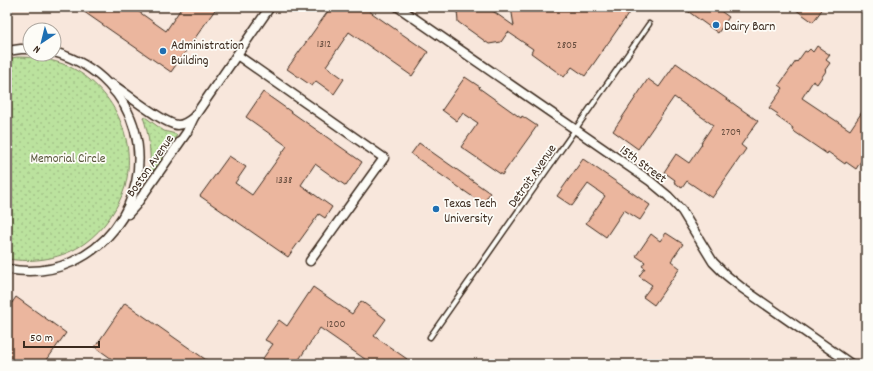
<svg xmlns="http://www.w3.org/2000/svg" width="873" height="371" viewBox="0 0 873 371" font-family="Dekko,sans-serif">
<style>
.built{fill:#f8e7dc;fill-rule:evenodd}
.green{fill:url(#green-dots);stroke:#7b865e}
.building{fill:#ebb69e;stroke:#3b2a1e}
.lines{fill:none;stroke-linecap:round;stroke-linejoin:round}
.lane-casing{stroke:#3b2a1e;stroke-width:7}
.street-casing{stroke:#3b2a1e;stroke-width:11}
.lane{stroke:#fdfcf7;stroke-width:4}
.street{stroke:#fdfcf7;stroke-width:8}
.poi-dot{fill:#1f6fb2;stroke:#fdfcf7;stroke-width:1.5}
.labels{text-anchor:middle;stroke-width:3.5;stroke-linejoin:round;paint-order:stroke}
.number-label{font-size:11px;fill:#674d3e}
.poi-label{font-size:13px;fill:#3b2a1e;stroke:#fdfcf7;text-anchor:start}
.park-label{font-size:13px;fill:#5b583e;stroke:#fdfcf7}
.street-label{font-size:13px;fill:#3b2a1e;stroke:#fdfcf7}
</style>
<defs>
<pattern id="green-dots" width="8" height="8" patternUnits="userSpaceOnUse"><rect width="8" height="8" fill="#bbe29e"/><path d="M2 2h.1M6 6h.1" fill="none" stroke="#a2c288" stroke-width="1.8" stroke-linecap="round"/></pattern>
</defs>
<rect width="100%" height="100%" fill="#fdfcf7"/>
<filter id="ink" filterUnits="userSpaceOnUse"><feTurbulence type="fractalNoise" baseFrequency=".025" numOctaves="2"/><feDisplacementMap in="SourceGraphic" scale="8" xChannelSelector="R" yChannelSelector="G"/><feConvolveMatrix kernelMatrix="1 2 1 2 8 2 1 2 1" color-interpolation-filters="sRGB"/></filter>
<g filter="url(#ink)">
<path class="built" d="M7,7H866V364H7ZM30,30H54V54H30Z"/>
<g class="green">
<path d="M17,57C35,57 52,59 68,66C113,87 138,139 125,187C118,209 104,229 85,243C62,259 35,263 7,259V59Z"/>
<path d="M143,117H145L164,131L176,134L177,135L154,170L152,171L150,170C151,152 149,134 143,117Z"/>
</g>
<g class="building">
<path d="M77,7H132L166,31L182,7H217L171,72Z"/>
<path d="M331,7H365L370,10L369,11L428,52L412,76L349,32L326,66L344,79L334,94L316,81L312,86L287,69Z"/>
<path d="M459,7H487L514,26L511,7H620L629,13L585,76L572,67L564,77L531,53L533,49L508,32L501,42L489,44L458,22L457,10Z"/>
<path d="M682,7H715L729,17L718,33Z"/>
<path d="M792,7H824L813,22Z"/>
<path d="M817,46L830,55L826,60L830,63L825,70L826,71L817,84L813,81L802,98L850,130L866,106V158L863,163L861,161L856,169L846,162L845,164L828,152L827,154L792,130L793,128L776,116L778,114L769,108L783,88L779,85L796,61L797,62L805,51L807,52L810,49L813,52Z"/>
<path d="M676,63L758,121L741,145L746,149L712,198L687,181L682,188L674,182L675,180L664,172L676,154L689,163L702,144L701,143L713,125L674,97L638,149L613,131L648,79L659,87Z"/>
<path d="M465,77L480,87L479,88L521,118L522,116L537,126L502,175L461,147L478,123L463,113L457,121L442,110Z"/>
<path d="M263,92L362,162L346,186L315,164L301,185L332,207L325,218L319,214L288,257L200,196L229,156L246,167L235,183L252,195L287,146L246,117Z"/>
<path d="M419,143L490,193L483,204L411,154Z"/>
<path d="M583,159L650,205L640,220L624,210L606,237L586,223L605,196L588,184L572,206L557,196Z"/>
<path d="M666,233L683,244L671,261L680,268L654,305L643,297L652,285L639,276L645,268L642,266L645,262L636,256L651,234L660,241Z"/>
<path d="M313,287L352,314L361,301L386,319L374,336L407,359L403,364H372L320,328L296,364H259L273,344L265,340L279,320L287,326Z"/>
<path d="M16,297L66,333L44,364H7V310Z"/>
<path d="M125,303L212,364H119L95,347Z"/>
</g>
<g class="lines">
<defs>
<path id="lane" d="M430,337L649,24"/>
<g id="street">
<path d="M398,7L650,181L668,196L682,211L713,262L726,275L742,288L851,364"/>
<path d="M7,51L21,49H30"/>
<path d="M237,55L384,158L310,261"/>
<path d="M112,84C126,93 165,125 178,125C184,125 189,121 194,117"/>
<path d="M128,214L136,205L187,132L194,117L270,7"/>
<path d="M7,269C29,273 52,271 72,262C141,231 162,139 108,84C93,68 75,58 54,52"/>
</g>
</defs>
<use href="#lane" class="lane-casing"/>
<use href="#street" class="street-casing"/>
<use href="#lane" class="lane"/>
<use href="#street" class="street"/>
</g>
</g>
<g class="poi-dot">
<circle cx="716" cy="25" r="4"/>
<circle cx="163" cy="51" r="4"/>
<circle cx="436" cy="209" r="4"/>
</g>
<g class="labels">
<g class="number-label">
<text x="324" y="47">1312</text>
<text x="567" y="48">2805</text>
<text x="731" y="135">2709</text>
<text x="284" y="183">1338</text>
<text x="336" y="327">1200</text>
</g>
<g class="poi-label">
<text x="724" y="30">Dairy Barn</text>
<text x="171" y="49">Administration<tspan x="171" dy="15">Building</tspan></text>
<text x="444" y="207">Texas Tech<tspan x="444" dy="15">University</tspan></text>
</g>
<g class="park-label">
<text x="68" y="162">Memorial Circle</text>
</g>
<g class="street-label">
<text transform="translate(644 163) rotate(36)" y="5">15th Street</text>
<text transform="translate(149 165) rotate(-55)" y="5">Boston Avenue</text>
<text transform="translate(531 175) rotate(-55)" y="5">Detroit Avenue</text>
</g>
</g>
<rect width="873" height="371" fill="none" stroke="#fdfcf7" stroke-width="24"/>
<rect x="12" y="12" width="849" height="347" fill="none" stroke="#3b2a1e" stroke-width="1.5" filter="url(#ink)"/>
<g transform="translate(42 42) rotate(215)"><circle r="19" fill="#fdfcf7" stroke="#afa8a0"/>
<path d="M0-3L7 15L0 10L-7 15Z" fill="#1f6fb2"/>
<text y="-6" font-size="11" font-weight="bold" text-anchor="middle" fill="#3b2a1e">N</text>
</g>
<path d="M24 341v6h75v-6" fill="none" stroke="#3b2a1e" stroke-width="2"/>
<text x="30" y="341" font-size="12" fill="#3b2a1e" stroke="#fdfcf7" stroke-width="3" paint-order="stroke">50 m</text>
</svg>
